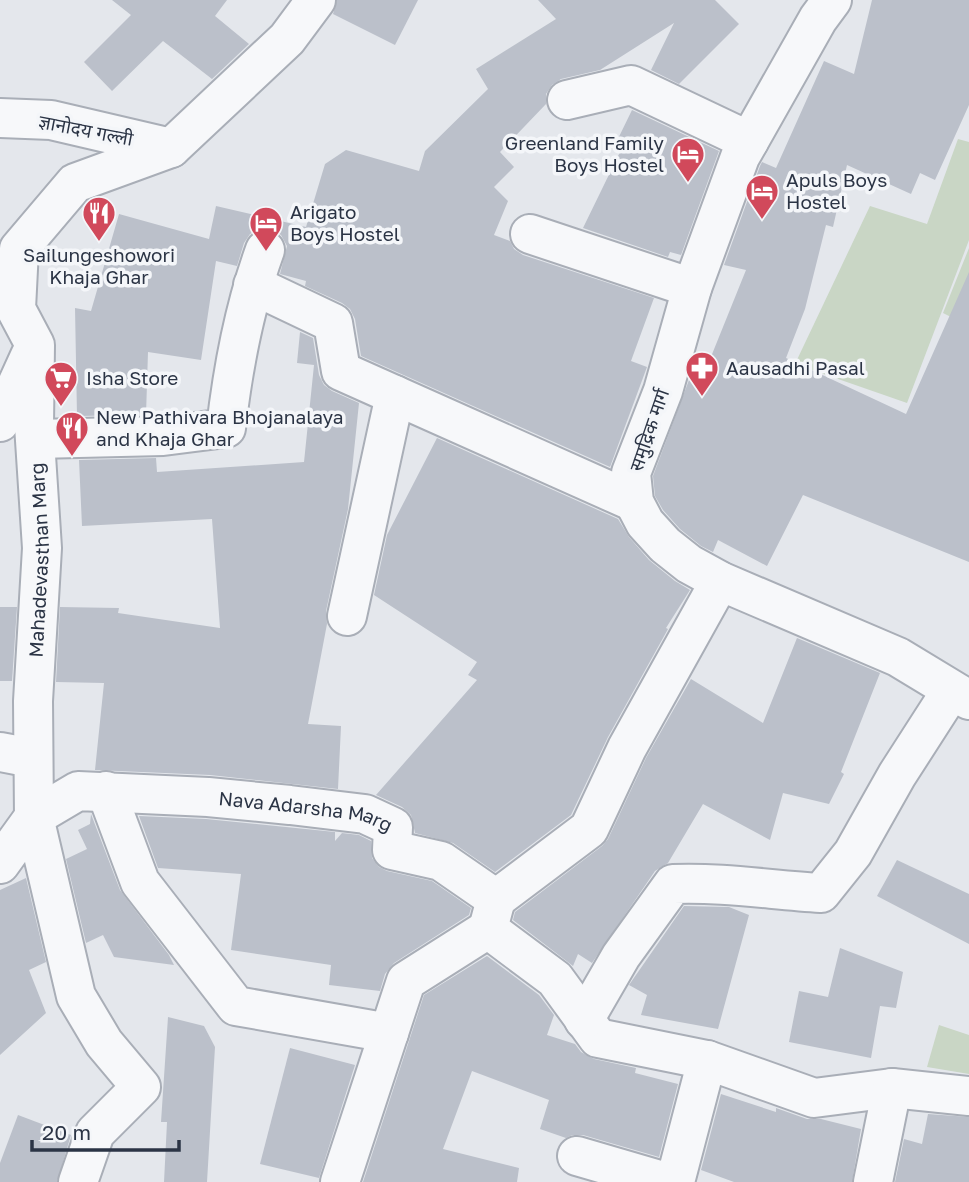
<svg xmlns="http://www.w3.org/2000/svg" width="969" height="1182" viewBox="0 0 969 1182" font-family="'Golos Text','Noto Sans Devanagari',sans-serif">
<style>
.green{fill:#c9d6c5}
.building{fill:#bbc0ca}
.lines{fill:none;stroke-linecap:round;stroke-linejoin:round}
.minor-casing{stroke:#a9aeb7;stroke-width:42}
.minor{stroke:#f7f8fa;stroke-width:38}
.labels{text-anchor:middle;stroke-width:7;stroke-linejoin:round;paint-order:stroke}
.street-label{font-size:19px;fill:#2b3445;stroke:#f4f6f9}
.poi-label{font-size:19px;fill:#2b3445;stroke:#f4f6f9;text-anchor:start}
</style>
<rect width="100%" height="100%" fill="#e4e7ec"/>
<g class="green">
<path d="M958,139L969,142V240L907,403L795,364L870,206L927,224Z"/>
<path d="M969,248V326L943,313Z"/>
<path d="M939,1025L969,1035V1074L927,1067Z"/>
</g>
<g class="building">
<path d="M112,0H227L215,16L249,44L212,79L163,41L112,91L84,62L131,15Z"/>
<path d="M337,0H418L395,45L333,14Z"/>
<path d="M538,0H715L739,24L679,84L651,70L674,23L600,70L561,79L552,85L546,94V104L500,152L514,167L494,187L508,201L494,235L510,241L514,249L523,255L654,298L631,361L647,367L610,467L361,356L355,319L350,309L342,303L305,286L306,281L280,274L287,246L281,235L271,229H260L250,234L244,243L237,266L216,261L201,360L148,352L146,415L77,416L75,308L91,311L119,214L209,239L216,206L306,227L325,164L346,150L419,171L425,151L488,89L476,69L556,19Z"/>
<path d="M872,0H969V105L935,180L920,173L911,194L847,165L833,227L826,225L805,309L786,358L906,414L969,272V562L803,495L767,566L718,540L713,552L701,546L680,529L663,510L655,496L653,476L689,380L700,384L746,270L724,265L760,166L762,162L776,168L824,61L854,74Z"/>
<path d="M632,110L719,151L681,255L670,252L668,257L583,228L620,152L613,149Z"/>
<path d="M300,332L313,338L319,375L324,385L332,391L359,403L348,509L326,611L327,624L308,724L341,726L338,789L210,775L95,770L104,683L56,682L60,607L119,608L118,613L220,628L212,519L82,526L79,460L156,458L157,472L304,462L314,365L297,363Z"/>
<path d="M437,438L618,519L629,537L649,560L675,581L690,590L666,628L668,629L608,737L571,815L495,872L453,843L415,833L411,815L402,807L376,795L477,680L468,675L477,662L374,595L387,535Z"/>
<path d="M0,607H17L12,681H0Z"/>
<path d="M797,638L880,673L841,772L844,774L829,804L783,793L770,840L703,804L668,863L655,871L592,963L578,954L573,966L513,920L515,912L602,846L608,839L646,758L691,679L763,723Z"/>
<path d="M91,814L120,890L169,955L174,965L114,957L103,935L86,943L66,859L87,849L78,830L90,824Z"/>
<path d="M139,816L206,819L335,832V841L342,833L359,835L371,841L372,858L379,867L387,871L432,881L471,908L469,915L394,963L385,974L380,991L329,985L331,965L231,950L241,874L158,868Z"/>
<path d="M897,860L969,894V944L877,896Z"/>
<path d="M26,878L46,962L29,970L46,1013L0,1055V890Z"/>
<path d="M684,906L729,907L749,915L718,1029L641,1015L647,995L629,985Z"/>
<path d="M840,948L903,972L896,1008L880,1006L871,1058L789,1042L799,991L828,997Z"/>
<path d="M487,956L539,995L554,1015L547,1035L575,1044L581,1052L594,1059L636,1068L635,1073L678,1084L659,1157L583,1135H572L566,1138L540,1129L549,1100L472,1071L443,1149L519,1168L517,1182H363L424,995Z"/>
<path d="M168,1017L204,1026L215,1047L207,1182H164L167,1122H161Z"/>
<path d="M290,1048L355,1065L319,1178L260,1164Z"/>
<path d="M721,1094L776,1112V1108L807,1119H821L861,1129L852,1182H734L701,1170Z"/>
<path d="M928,1114L969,1117V1182H895L904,1139L922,1144Z"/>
<path d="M18,1115L71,1135L57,1182H0V1163Z"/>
</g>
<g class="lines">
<defs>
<g id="minor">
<path d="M832,0L818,19L740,157L692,288L663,391L631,473L634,502L645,523L665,545L689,564L720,581L898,657L969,700"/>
<path d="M567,100L631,85L749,141"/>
<path d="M0,118L51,120L171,148"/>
<path d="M530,234L692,288"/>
<path d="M253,285L333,323L341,371L634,502"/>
<path d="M0,422L30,356"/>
<path d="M36,439L163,436L226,428C233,367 244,308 265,250"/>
<path d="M347,616L395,395"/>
<path d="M0,752L32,758"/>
<path d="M106,791L140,882L236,1006L389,1033"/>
<path id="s1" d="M0,864L34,817L78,791L208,797L290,805L365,814L393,827L392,850L441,861L496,899L488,929L555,979L598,1038L707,1060L814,1098L892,1088L969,1096"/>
<path d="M496,899L589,829L627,748L720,581"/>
<path d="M584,1020L621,956L673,884C722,882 771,890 821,893L853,853L897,775L951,691"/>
<path d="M577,1156L666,1182"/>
<path id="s2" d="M78,1182L95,1133L141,1087L104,1043L76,996L34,817L33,701L42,548L34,425L35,345L16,309L19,249L75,183L171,148L287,39L316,0"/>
<path d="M340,1182L406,981L488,929"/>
<path d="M675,1182L707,1060"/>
<path d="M873,1182L892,1088"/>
</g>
</defs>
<use href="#minor" class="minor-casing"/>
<use href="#minor" class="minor"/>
</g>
<defs>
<symbol id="hotel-pin" viewBox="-11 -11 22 30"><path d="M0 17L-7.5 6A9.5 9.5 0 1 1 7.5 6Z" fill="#d1495b" stroke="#f4f6f9"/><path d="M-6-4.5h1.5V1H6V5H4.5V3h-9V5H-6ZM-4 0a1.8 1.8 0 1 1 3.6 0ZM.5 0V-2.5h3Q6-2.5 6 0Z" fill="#fff"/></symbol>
<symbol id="restaurant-pin" viewBox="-11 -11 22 30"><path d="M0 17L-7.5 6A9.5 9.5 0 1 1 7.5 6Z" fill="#d1495b" stroke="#f4f6f9"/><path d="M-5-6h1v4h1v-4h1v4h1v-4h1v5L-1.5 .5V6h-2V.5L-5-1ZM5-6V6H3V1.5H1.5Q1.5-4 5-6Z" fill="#fff"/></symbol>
<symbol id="pharmacy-pin" viewBox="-11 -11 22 30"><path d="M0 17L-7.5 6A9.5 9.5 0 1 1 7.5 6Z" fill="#d1495b" stroke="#f4f6f9"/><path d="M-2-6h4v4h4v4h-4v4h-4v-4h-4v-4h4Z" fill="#fff"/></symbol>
<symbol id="supermarket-pin" viewBox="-11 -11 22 30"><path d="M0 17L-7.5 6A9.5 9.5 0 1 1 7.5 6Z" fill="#d1495b" stroke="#f4f6f9"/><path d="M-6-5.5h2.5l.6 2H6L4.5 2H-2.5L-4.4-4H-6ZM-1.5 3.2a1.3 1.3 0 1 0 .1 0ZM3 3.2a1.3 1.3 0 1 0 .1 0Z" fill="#fff"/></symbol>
</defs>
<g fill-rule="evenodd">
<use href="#hotel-pin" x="669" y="135" width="38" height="52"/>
<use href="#hotel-pin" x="743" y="172" width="38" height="52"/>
<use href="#restaurant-pin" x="80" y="194" width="38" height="52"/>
<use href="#hotel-pin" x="247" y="204" width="38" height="52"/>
<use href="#pharmacy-pin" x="683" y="349" width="38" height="52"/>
<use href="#supermarket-pin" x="42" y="359" width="38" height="52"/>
<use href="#restaurant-pin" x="53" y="409" width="38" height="52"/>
</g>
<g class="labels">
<g class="street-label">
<text transform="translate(86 130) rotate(11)" y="7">ज्ञानोदय गल्ली</text>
<text transform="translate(649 430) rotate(-71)" y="7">समुद्रिक मार्ग</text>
<text dy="7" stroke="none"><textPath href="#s2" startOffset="670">Mahadevasthan Marg</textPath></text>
<text dy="7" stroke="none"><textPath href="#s1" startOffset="338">Nava Adarsha Marg</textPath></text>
</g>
<g class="poi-label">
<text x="664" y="150" text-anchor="end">Greenland Family<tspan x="664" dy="22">Boys Hostel</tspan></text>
<text x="786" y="187">Apuls Boys<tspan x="786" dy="22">Hostel</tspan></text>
<text x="290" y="219">Arigato<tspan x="290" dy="22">Boys Hostel</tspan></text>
<text x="99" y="262" text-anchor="middle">Sailungeshowori<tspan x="99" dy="22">Khaja Ghar</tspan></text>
<text x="726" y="375">Aausadhi Pasal</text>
<text x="86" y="385">Isha Store</text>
<text x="96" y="424">New Pathivara Bhojanalaya<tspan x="96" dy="22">and Khaja Ghar</tspan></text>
</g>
</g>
<path d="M32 1140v10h147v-10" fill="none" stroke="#2b3445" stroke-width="3.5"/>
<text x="42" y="1140" font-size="21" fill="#2b3445" stroke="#f4f6f9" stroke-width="5" paint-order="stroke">20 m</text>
</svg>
